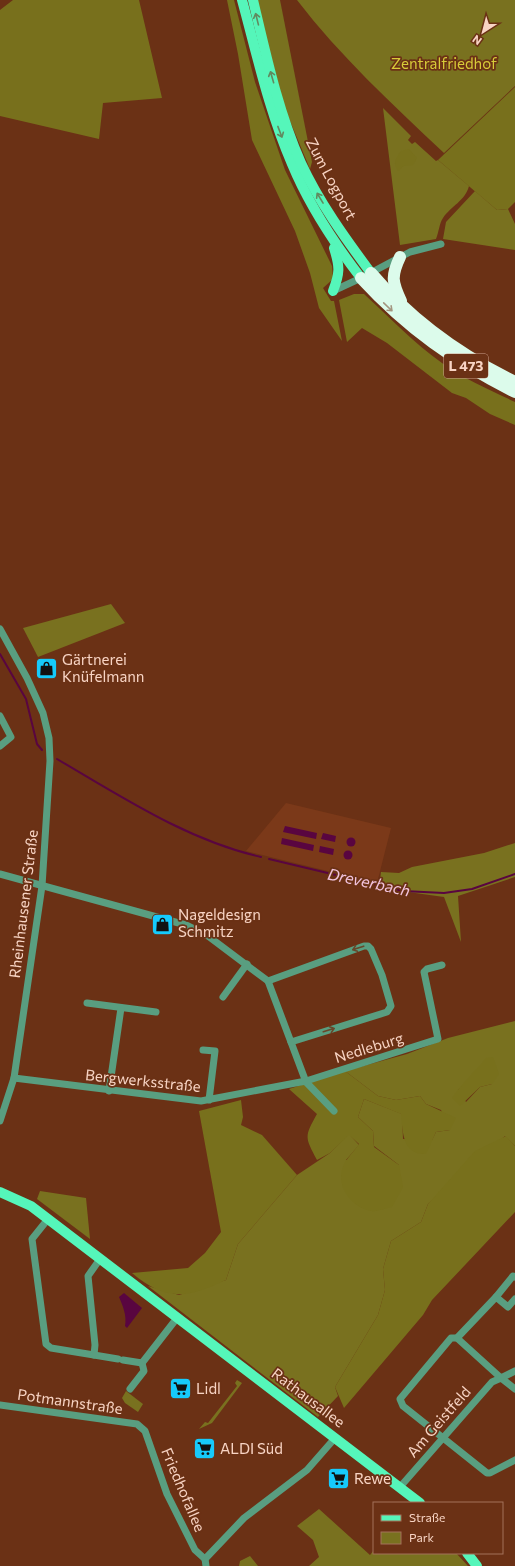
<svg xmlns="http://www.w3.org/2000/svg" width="515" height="1566" viewBox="0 0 515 1566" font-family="Commissioner,sans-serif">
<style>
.built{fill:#7b3919}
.green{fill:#79711f;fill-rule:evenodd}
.forest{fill:#78701c}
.water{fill:#590540}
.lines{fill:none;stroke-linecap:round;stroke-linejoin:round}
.stream{stroke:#590540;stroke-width:2}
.minor{stroke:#599e80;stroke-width:7}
.major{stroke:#55f6ba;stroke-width:10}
.highway{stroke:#dcfbeb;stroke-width:12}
.oneway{stroke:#618a5f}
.oneway2{stroke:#a49680}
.oneway3{stroke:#67472a}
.labels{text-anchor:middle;stroke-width:3.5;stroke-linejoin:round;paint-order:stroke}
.shield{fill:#6b3115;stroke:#cea390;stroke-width:1}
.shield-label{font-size:14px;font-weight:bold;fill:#f8d4c4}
.park-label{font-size:15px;fill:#d7cb39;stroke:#6b3115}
.street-label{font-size:15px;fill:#f8d4c4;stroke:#6b3115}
.poi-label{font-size:15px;fill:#f8d4c4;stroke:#6b3115;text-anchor:start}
.water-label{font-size:16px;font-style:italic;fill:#f2c3dd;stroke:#6b3115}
</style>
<rect width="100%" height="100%" fill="#6b3115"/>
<path class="built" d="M286,803L391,828L377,883L246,851Z"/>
<g class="green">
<path d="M256,0H280L312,162L310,169L285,109Z"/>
<path d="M297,0H515V86L444,153C392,104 340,56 297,0Z"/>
<path d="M383,108L411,136L408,140L412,144L415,142L436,161L438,160L469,186C465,201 451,206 443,218C439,224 439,232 436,239L400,245Z"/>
<path d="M475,191L497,210L508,209L515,224V250L443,239L446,222Z"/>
<path d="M111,604L125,623L38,657L23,628Z"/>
<path d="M515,843V877L458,896L461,942L444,897L379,888L381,872L399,873L412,867L484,853Z"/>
<path d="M515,1021V1146L505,1136L428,1204L421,1222L391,1241L383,1269L385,1290L378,1315L335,1387L338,1396L318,1417L148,1286L179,1295L226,1280L238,1244L297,1175L330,1153L349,1134L359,1145L346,1160L399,1165L374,1146L373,1131L358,1117L364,1099L402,1114L403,1139L432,1140L436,1132L450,1130L441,1110L426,1104L420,1096L396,1100L378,1096L345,1071L407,1054L448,1038ZM465,1083L492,1084L480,1087L466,1102L458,1090Z"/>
<path d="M40,1191L86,1198L90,1239L37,1199Z"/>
<path d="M237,1380L242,1383L212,1423L199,1429L205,1422L208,1423L237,1386L235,1383Z"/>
<path d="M126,1391L143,1404L138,1412L125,1403L122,1398Z"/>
<path d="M319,1509L370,1555L374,1550V1553H456L468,1566H309L319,1557L313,1540L297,1526Z"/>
<path d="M250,1556L258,1566H239L240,1561Z"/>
</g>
<g class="forest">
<path d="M13,0H139L162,98L103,103L99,139L0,116V10Z"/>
<path d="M227,0H234L255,82L285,170L332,266L333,279L323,288L331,301H334L342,341L319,308L310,273L295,231L252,140L238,54Z"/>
<path d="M515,87V202L508,209L497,210L438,160Z"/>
<path d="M409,149L417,158L413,165L404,166L398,171C392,163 396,158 401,151Z"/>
<path d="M354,294H364C390,318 414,343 442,363C464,379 490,390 515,402V425L490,414L466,398L452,393L387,343L362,328L347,342L339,300Z"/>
<path d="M493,1057L499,1074L492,1084L480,1087L460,1106L452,1098C461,1084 475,1072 486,1058Z"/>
<path d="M345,1071L378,1096L396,1100L420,1096L426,1104L456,1118L450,1130L436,1132L426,1154C402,1155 403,1132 401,1114L364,1099L358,1117L373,1131L374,1147L399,1165L403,1187L392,1207C386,1208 377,1212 371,1211C353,1208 337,1188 342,1170C344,1160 353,1153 359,1144L349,1135L330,1153L317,1160C305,1137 304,1137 317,1114L289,1089Z"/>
<path d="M241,1100L243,1117L241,1125L262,1135L297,1175L238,1244L226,1280C188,1298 166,1302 132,1273L188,1268L205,1253L221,1232L199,1111Z"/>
<path d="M506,1136L515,1146V1212L432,1300L423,1315L344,1408L335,1387L378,1315L385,1290L383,1269L391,1241L421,1222L428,1204L475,1151Z"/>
</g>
<g class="water">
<path d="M285,826L317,833L316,839L283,832Z"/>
<path d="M323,833L336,836L335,842L321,839Z"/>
<circle cx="351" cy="842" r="4.5"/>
<path d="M282,838L314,845L313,851L281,844Z"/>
<path d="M320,846L334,849L333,855L319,852Z"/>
<circle cx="348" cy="855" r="4.5"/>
<path d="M124,1293L142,1308L127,1328L125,1326C127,1316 123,1306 119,1297Z"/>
</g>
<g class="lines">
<g class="stream">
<path d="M0,654L26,699L37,744L42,750"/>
<path d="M57,759C122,797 187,840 261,857"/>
<path d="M269,859L403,891L444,893L472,889L515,874"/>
</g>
<g class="minor">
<path d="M333,291L361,278L410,252L441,244"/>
<path d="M0,629L27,678L43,713L49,738L50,761L42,886L14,1078L0,1121"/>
<path d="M0,716L11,737L0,746"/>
<path d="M0,874L186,925L208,936L268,981L306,1082L334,1111"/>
<path d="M268,981L364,946H368L371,949L382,975L391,1006L387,1012L291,1042"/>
<path d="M223,997L247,964"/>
<path d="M87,1003L156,1012"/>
<path d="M203,1050L215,1051L209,1100"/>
<path d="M14,1078L201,1101L306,1081L438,1039L424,972L427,969L442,965"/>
<path d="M109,1091L121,1008"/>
<path d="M48,1219L32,1239L46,1344L51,1348L94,1355L95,1345L88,1276L100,1259"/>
<path d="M496,1297L513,1276L515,1277"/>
<path d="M515,1299L508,1307L496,1297L457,1338H451L400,1399L403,1406L487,1473H490L515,1460"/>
<path d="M457,1338L501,1378L515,1371"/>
<path d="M94,1355L118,1359"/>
<path d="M123,1360L142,1363L177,1318"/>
<path d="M130,1389L144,1371L142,1363"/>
<path d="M0,1405L137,1424L145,1431L167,1494L195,1550L205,1559L206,1566"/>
<path d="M400,1487L492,1382L501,1378L515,1389"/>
<path d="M205,1559L244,1518L307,1470L335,1438"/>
</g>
<g class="major">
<path d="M242,0C257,55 269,111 292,164C309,205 334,243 361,278"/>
<path d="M253,0C266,55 278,111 301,163C319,202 345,238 371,273"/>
<path d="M333,291C340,273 340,267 334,248"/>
<path d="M0,1192L31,1206L420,1503"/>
<path d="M467,1553L477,1566"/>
</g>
<g class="highway">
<path d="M400,257C391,276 392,282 401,301"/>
<path d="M371,273C410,319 461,356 515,382"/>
<path d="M361,278C407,328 455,362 515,392"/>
</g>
</g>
<defs><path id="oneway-shaft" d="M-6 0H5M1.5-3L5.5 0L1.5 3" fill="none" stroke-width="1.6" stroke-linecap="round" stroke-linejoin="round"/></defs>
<g class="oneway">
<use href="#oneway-shaft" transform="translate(257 19) rotate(-104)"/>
<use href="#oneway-shaft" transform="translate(272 77) rotate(-106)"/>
<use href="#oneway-shaft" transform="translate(280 132) rotate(69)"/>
<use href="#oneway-shaft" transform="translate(320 198) rotate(-121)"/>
</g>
<use class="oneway2" href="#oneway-shaft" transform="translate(388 307) rotate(44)"/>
<g class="oneway3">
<use href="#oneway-shaft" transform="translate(358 948) rotate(162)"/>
<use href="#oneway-shaft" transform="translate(329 1030) rotate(-17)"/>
</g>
<defs>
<symbol id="shop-square" viewBox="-11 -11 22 22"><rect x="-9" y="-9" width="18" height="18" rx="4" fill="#16cafb" stroke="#6b3115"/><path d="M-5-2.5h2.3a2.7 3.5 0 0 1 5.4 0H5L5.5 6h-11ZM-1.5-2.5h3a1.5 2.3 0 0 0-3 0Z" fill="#111"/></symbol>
<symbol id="supermarket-square" viewBox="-11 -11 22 22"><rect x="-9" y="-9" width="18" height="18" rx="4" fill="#16cafb" stroke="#6b3115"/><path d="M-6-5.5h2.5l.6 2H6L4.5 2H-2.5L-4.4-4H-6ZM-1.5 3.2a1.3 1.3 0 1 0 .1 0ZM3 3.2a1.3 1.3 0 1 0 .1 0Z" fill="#111"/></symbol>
</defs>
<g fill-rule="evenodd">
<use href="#shop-square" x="34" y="656" width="25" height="25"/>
<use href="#shop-square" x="150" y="912" width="25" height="25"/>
<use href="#supermarket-square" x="168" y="1376" width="25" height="25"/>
<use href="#supermarket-square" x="192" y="1436" width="25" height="25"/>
<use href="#supermarket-square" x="326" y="1466" width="25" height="25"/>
</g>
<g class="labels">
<rect class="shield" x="444" y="354" width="44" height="24" rx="3"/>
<g class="shield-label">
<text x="466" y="371">L 473</text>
</g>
<g class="park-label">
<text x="444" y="69">Zentralfriedhof</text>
</g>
<g class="street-label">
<text transform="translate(331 179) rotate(62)" y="5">Zum Logport</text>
<text transform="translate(24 904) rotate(-83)" y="5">Rheinhausener Straße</text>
<text transform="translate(369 1048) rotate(-17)" y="5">Nedleburg</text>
<text transform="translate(143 1081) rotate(6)" y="5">Bergwerksstraße</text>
<text transform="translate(308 1398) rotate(37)" y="5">Rathausallee</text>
<text transform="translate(70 1402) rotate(8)" y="5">Potmannstraße</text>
<text transform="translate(439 1422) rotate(-49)" y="5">Am Geistfeld</text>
<text transform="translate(183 1490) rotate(67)" y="5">Friedhofallee</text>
</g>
<g class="poi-label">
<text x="62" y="665">Gärtnerei<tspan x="62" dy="17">Knüfelmann</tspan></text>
<text x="178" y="920">Nageldesign<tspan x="178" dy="17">Schmitz</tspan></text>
<text x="196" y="1394">Lidl</text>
<text x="220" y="1454">ALDI Süd</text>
<text x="354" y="1484">Rewe</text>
</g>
<g class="water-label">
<text transform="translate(369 882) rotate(12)" y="6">Dreverbach</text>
</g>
</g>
<rect x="373" y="1502" width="130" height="52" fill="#6b3115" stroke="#a3725b"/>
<rect x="381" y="1515" width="20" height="6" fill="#55f6ba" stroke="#a3725b"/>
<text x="409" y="1522" font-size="12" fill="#f8d4c4">Straße</text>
<rect x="381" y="1532" width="20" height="12" fill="#79711f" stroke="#a3725b"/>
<text x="409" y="1542" font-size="12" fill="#f8d4c4">Park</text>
<g transform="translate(483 32) rotate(216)" stroke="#6b3115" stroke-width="3" paint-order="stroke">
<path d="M0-3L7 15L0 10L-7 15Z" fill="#f8d4c4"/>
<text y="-6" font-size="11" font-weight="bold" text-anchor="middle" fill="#f8d4c4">N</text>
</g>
</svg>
